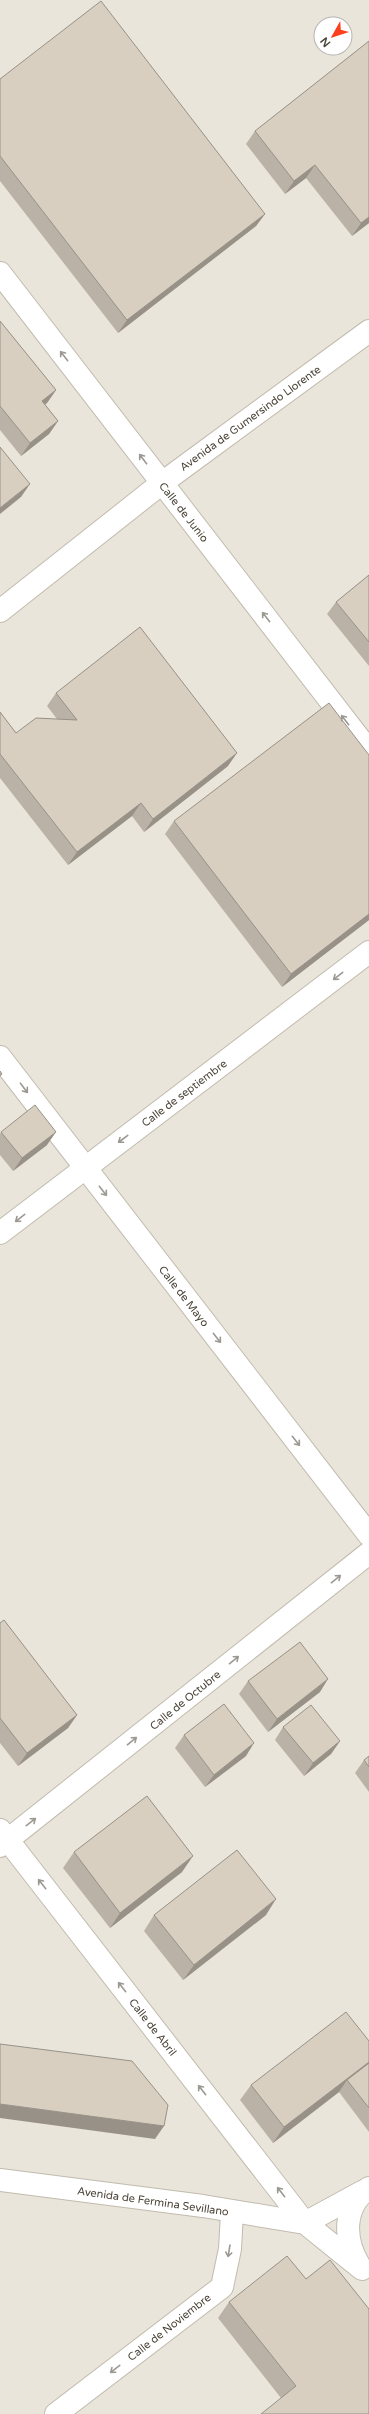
<svg xmlns="http://www.w3.org/2000/svg" width="369" height="2414" viewBox="0 0 369 2414" font-family="'Varela Round',sans-serif">
<style>
.residential{fill:#eae5da;fill-rule:evenodd}
.lines{fill:none;stroke-linecap:round;stroke-linejoin:round}
.street-casing{stroke:#c2bbae;stroke-width:24}
.street{stroke:#fff;stroke-width:22}
.wall{fill:#bab2a6}
.shaded-wall{fill:#979187}
.building{fill:#d8cfc1;stroke:#979187}
.oneway{stroke:#9c9892}
.labels{text-anchor:middle;stroke-width:3;stroke-linejoin:round;paint-order:stroke}
.street-label{font-size:11px;fill:#4b4439;stroke:#fff}
</style>
<rect width="100%" height="100%" fill="#f6f3ec"/>
<path class="residential" d="M0,0H369V2414H0ZM321,24H345V48H321Z"/>
<g class="lines">
<defs>
<g id="street">
<path d="M0,273L369,751"/>
<path d="M0,611L162,483L369,331"/>
<path d="M0,1057L369,1535"/>
<path d="M0,1233L369,952"/>
<path d="M0,1830L305,2223"/>
<path d="M0,1846L369,1553"/>
<path d="M0,2180L203,2206L305,2223L362,2269"/>
<path d="M305,2223L362,2192"/>
<path d="M359,2265C344,2240 342,2206 369,2188"/>
<path d="M56,2414L222,2287L230,2249L232,2212"/>
</g>
</defs>
<use href="#street" class="street-casing"/>
<use href="#street" class="street"/>
</g>
<g class="wall">
<path d="M369,41V223L352,236L306,178L285,194L246,144L255,131Z"/>
<path d="M0,79L265,214L256,226L118,333L0,181Z"/>
<path d="M0,321L56,390L47,403L45,404L58,421L49,434L21,456L0,430Z"/>
<path d="M369,575V666L327,614L336,602Z"/>
<path d="M56,693L228,766L144,832L132,816L68,865L0,778V712L16,733L57,719L47,706Z"/>
<path d="M369,755V920L282,987L165,834L174,821Z"/>
<path d="M1,1132L47,1145L13,1171L0,1155V1134Z"/>
<path d="M0,1623L77,1715L68,1728L18,1766L0,1743Z"/>
<path d="M248,1681L320,1692L268,1732L239,1694Z"/>
<path d="M283,1727L340,1741L331,1754L304,1776L275,1740Z"/>
<path d="M184,1735L246,1756L205,1787L175,1748Z"/>
<path d="M369,1756V1792L355,1773L364,1760Z"/>
<path d="M74,1852L182,1872L110,1928L63,1868Z"/>
<path d="M154,1915H266L183,1980L144,1931Z"/>
<path d="M369,2041V2132L339,2092L273,2143L240,2100L251,2085Z"/>
<path d="M306,2279L369,2414L281,2398L218,2318L229,2302Z"/>
</g>
<g class="shaded-wall">
<path d="M315,165L306,178L285,194L294,181Z"/>
<path d="M265,214L256,226L118,333L127,320Z"/>
<path d="M369,217V223L352,236L361,223Z"/>
<path d="M56,390L47,403L33,414L42,401Z"/>
<path d="M58,421L49,434L21,456L30,443Z"/>
<path d="M30,484L21,497L0,514V508Z"/>
<path d="M237,753L228,766L144,832L153,819Z"/>
<path d="M141,803L132,816L68,865L77,852Z"/>
<path d="M369,914V920L282,987L291,974Z"/>
<path d="M56,1132L47,1145L13,1171L22,1158Z"/>
<path d="M328,1679L320,1692L268,1732L277,1719Z"/>
<path d="M77,1715L68,1728L18,1766L27,1753Z"/>
<path d="M340,1741L331,1754L304,1776L313,1763Z"/>
<path d="M254,1743L246,1756L205,1787L214,1775Z"/>
<path d="M193,1856L182,1872L110,1928L120,1913Z"/>
<path d="M276,1899L266,1915L183,1980L194,1965Z"/>
<path d="M369,2062V2069L347,2080L339,2092L273,2143L284,2127Z"/>
<path d="M0,2104L164,2126L155,2139L0,2118Z"/>
</g>
<g class="building">
<path d="M101,1L265,214L127,320L0,156V79Z"/>
<path d="M369,41V217L361,223L315,165L294,181L255,131Z"/>
<path d="M0,321L56,390L42,401L58,421L30,443L0,406Z"/>
<path d="M0,447L30,484L0,508Z"/>
<path d="M369,575V642L336,602Z"/>
<path d="M140,627L237,753L153,819L141,803L77,852L0,754V712L16,733L36,718L77,720L56,693Z"/>
<path d="M329,703L369,755V914L291,974L174,821Z"/>
<path d="M0,1071L2,1074L0,1076Z"/>
<path d="M35,1105L56,1132L22,1158L1,1132Z"/>
<path d="M4,1620L77,1715L27,1753L0,1718V1623Z"/>
<path d="M300,1642L328,1679L277,1719L248,1681Z"/>
<path d="M224,1704L254,1743L214,1775L184,1735Z"/>
<path d="M311,1705L340,1741L313,1763L283,1727Z"/>
<path d="M369,1756V1767L364,1760Z"/>
<path d="M147,1796L193,1856L120,1913L74,1852Z"/>
<path d="M237,1850L276,1899L194,1965L154,1915Z"/>
<path d="M346,2012L369,2041V2062L284,2127L251,2085Z"/>
<path d="M0,2044L132,2061L168,2105L164,2126L0,2104Z"/>
<path d="M369,2063V2108L347,2080Z"/>
<path d="M287,2256L306,2279L330,2260L369,2309V2414H261L296,2386L229,2302Z"/>
</g>
<defs><path id="oneway-shaft" d="M-6 0H5M1.5-3L5.5 0L1.5 3" fill="none" stroke-width="1.6" stroke-linecap="round" stroke-linejoin="round"/></defs>
<g class="oneway">
<use href="#oneway-shaft" transform="translate(64 356) rotate(-128)"/>
<use href="#oneway-shaft" transform="translate(143 459) rotate(-127)"/>
<use href="#oneway-shaft" transform="translate(266 617) rotate(-128)"/>
<use href="#oneway-shaft" transform="translate(345 720) rotate(-128)"/>
<use href="#oneway-shaft" transform="translate(338 976) rotate(142)"/>
<use href="#oneway-shaft" transform="translate(24 1088) rotate(53)"/>
<use href="#oneway-shaft" transform="translate(123 1139) rotate(143)"/>
<use href="#oneway-shaft" transform="translate(103 1191) rotate(52)"/>
<use href="#oneway-shaft" transform="translate(20 1218) rotate(142)"/>
<use href="#oneway-shaft" transform="translate(217 1338) rotate(52)"/>
<use href="#oneway-shaft" transform="translate(296 1441) rotate(52)"/>
<use href="#oneway-shaft" transform="translate(336 1579) rotate(-39)"/>
<use href="#oneway-shaft" transform="translate(234 1660) rotate(-39)"/>
<use href="#oneway-shaft" transform="translate(132 1741) rotate(-39)"/>
<use href="#oneway-shaft" transform="translate(31 1822) rotate(-38)"/>
<use href="#oneway-shaft" transform="translate(42 1884) rotate(-128)"/>
<use href="#oneway-shaft" transform="translate(122 1987) rotate(-128)"/>
<use href="#oneway-shaft" transform="translate(202 2090) rotate(-128)"/>
<use href="#oneway-shaft" transform="translate(281 2192) rotate(-128)"/>
<use href="#oneway-shaft" transform="translate(229 2251) rotate(99)"/>
<use href="#oneway-shaft" transform="translate(115 2369) rotate(142)"/>
</g>
<g class="labels">
<g class="street-label">
<text transform="translate(250 418) rotate(-36)" y="4">Avenida de Gumersindo Llorente</text>
<text transform="translate(184 512) rotate(52)" y="4">Calle de Junio</text>
<text transform="translate(184 1093) rotate(-37)" y="4">Calle de septiembre</text>
<text transform="translate(184 1296) rotate(52)" y="4">Calle de Mayo</text>
<text transform="translate(185 1700) rotate(-39)" y="4">Calle de Octubre</text>
<text transform="translate(153 2027) rotate(52)" y="4">Calle de Abril</text>
<text transform="translate(153 2201) rotate(8)" y="4">Avenida de Fermina Sevillano</text>
<text transform="translate(169 2327) rotate(-38)" y="4">Calle de Noviembre</text>
</g>
</g>
<g transform="translate(333 36) rotate(231)"><circle r="19" fill="#ffffff" stroke="#b7b4b0"/>
<path d="M0-3L7 15L0 10L-7 15Z" fill="#fc3f1d"/>
<text y="-6" font-size="11" font-weight="bold" text-anchor="middle" fill="#4b4439">N</text>
</g>
</svg>
